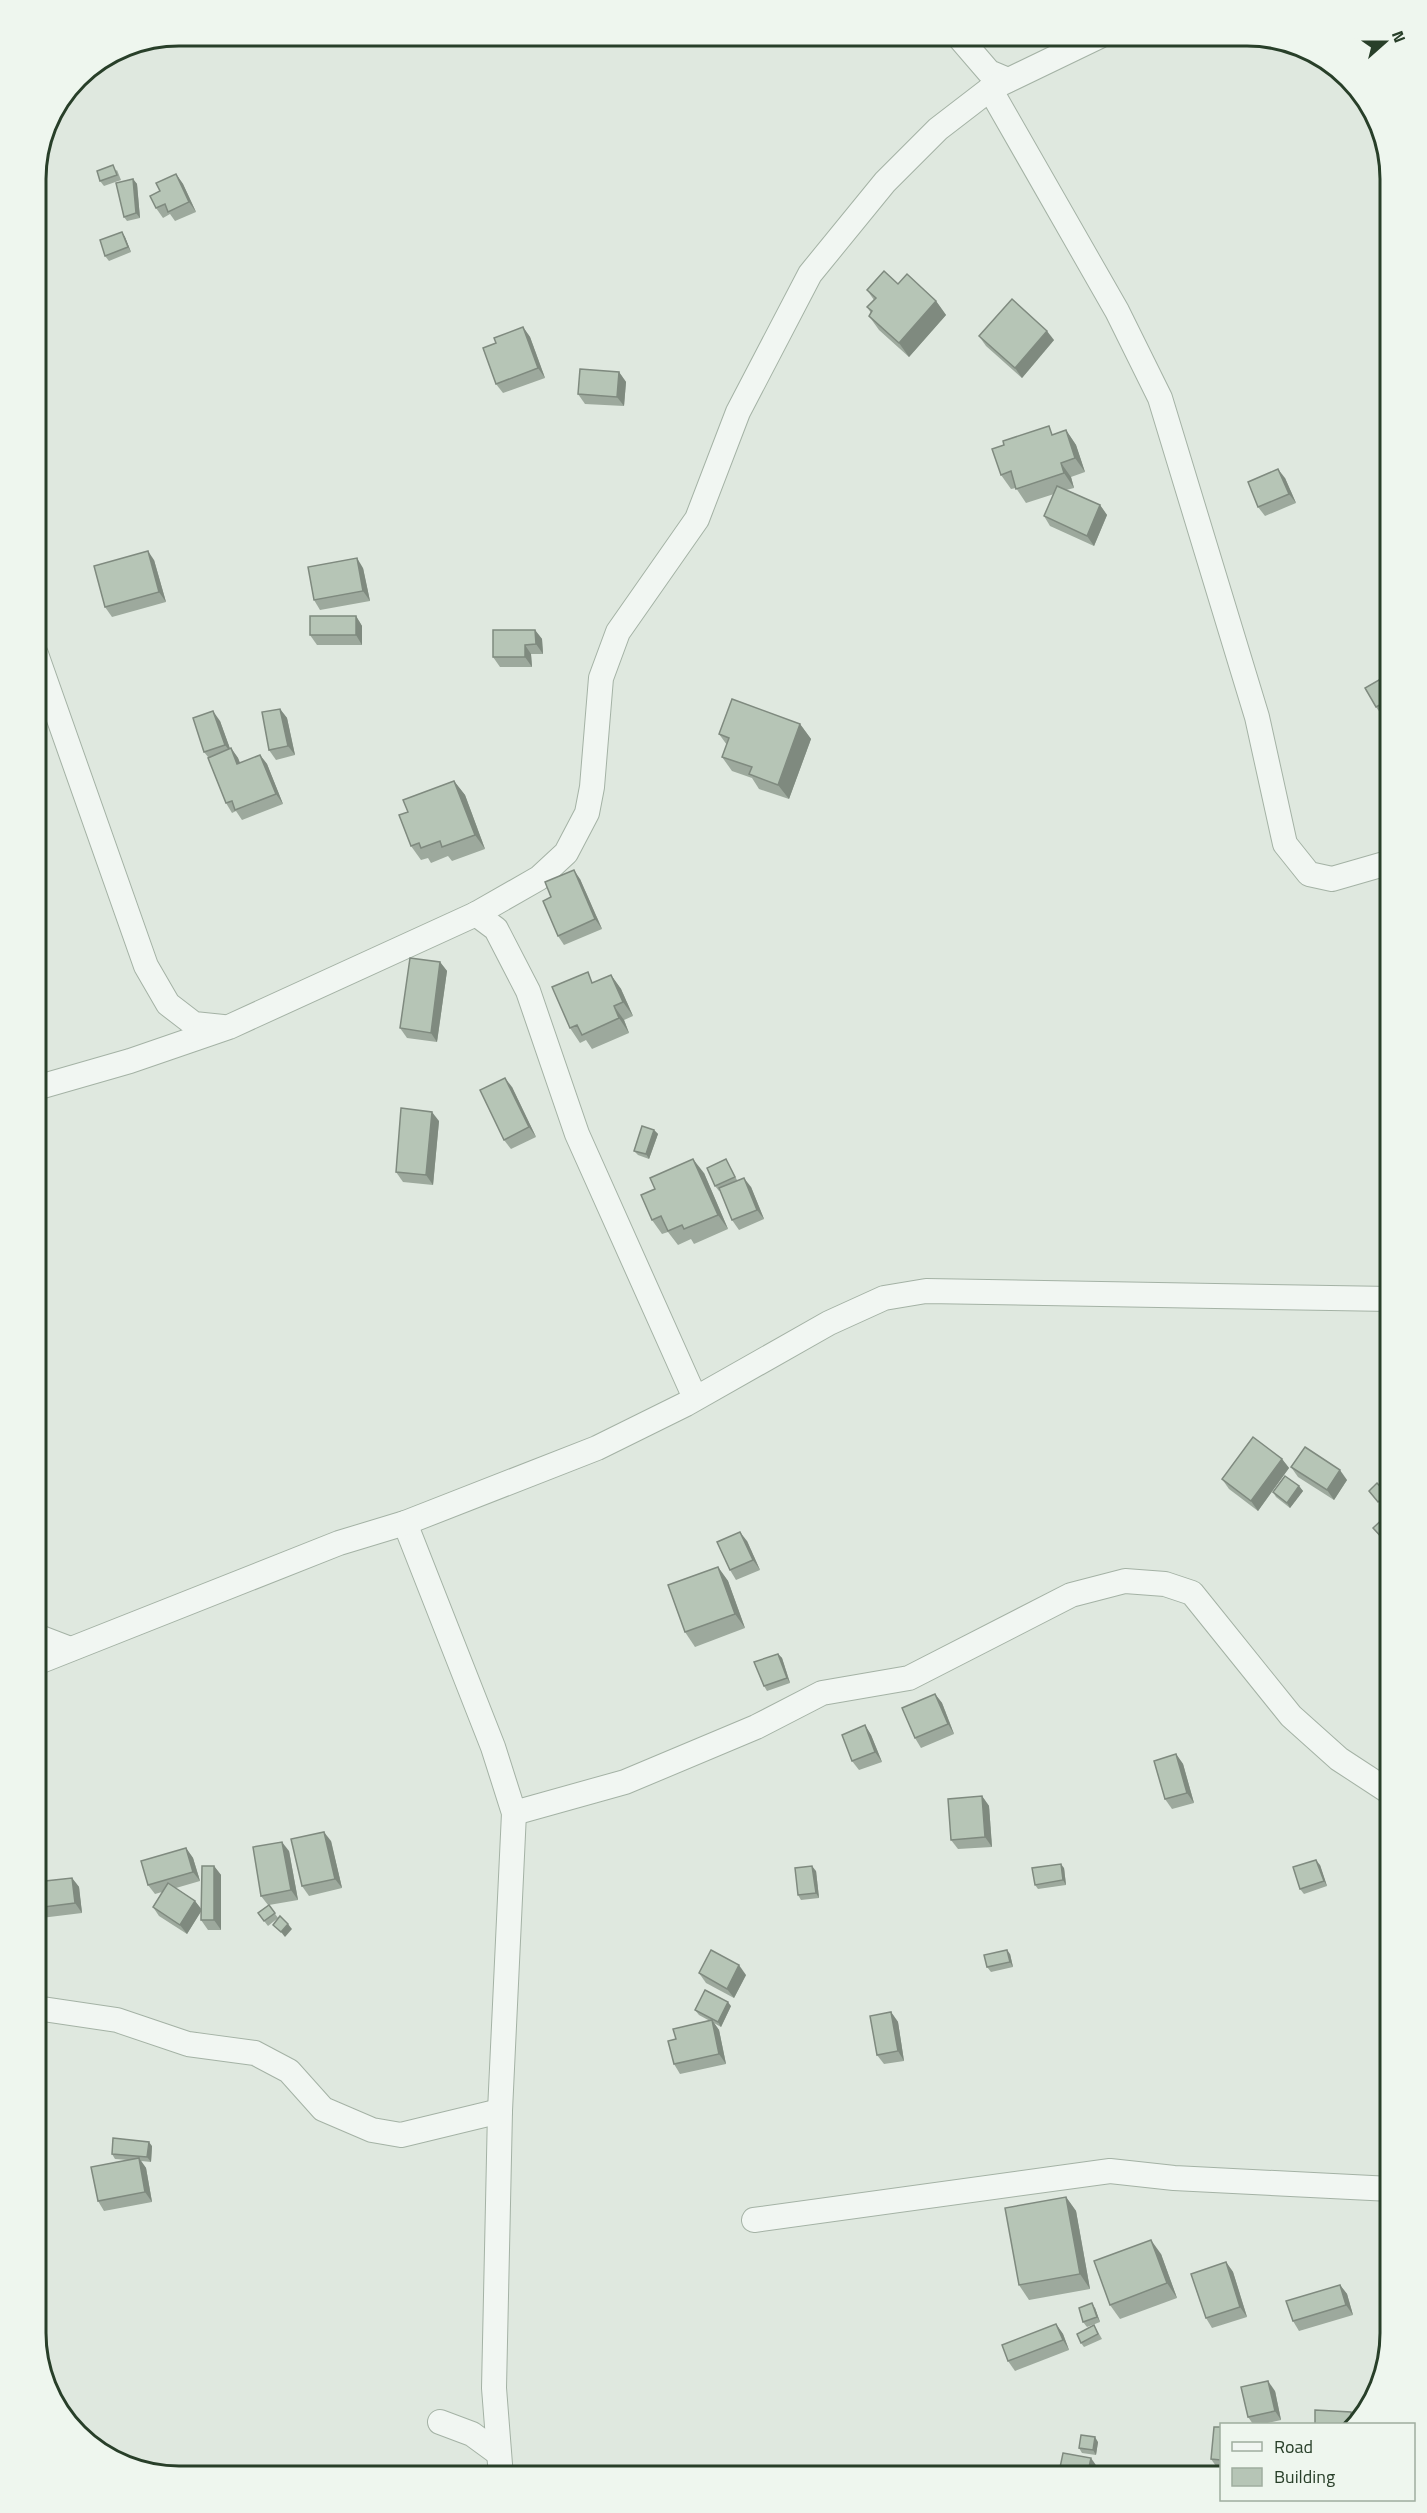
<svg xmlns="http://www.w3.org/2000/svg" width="1427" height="2513" viewBox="0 0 1427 2513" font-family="'Titillium Web',sans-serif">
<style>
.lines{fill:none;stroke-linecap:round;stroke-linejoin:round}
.street-casing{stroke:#a4b2a5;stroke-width:26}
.street{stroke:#f1f6f2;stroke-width:24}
.wall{fill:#9da99d}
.shaded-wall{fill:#7f8a7f}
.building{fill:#b6c5b6;stroke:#7f8a7f;stroke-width:1.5}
.rim{fill:none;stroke:#283f29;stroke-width:3}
</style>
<rect width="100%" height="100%" fill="#dfe8df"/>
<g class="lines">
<defs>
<g id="street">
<path d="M958,36L989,72L1008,80"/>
<path d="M990,89L1117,311L1160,398L1257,717L1285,844L1309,874L1332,879L1391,862"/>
<path d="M36,654L146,966L168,1004L194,1024L223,1027"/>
<path d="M476,914L496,929L528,991L577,1134L695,1398"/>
<path d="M36,1088L130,1061L229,1027L476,914L539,878L566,853L587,813L592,787L601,678L618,632L697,519L738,412L810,274L885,182L938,129L990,89L1100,36"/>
<path d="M405,1523L493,1747L514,1813L500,2111L494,2388L501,2477"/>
<path d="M36,1636L70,1649"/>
<path d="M36,1663L339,1543L405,1523L597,1448L686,1404L829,1323L884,1298L926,1291L1391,1299"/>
<path d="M514,1813L625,1782L756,1727L822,1693L909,1678L1071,1595L1125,1581L1165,1584L1192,1593L1291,1716L1339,1759L1391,1793"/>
<path d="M36,2008L117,2020L188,2044L255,2053L289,2071L323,2109L372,2130L401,2135L500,2111"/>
<path d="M754,2220L1110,2171L1174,2178L1391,2189"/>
<path d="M440,2422L472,2434L498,2453"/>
</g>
</defs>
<use href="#street" class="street-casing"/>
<use href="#street" class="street"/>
</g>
<g class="wall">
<path d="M117,170L121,180L104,186L100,181Z"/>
<path d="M176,174L183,184L196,212L175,221L170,214L163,218L156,208L160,191Z"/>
<path d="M133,179L137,184L140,218L127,221L124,217Z"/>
<path d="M122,232L125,237L131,252L109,261L105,256Z"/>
<path d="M898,284L936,301L946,315L909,357L879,330L869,316L871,313L867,307L874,300L867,290Z"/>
<path d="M523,327L530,337L545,378L503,393L496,384V343Z"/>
<path d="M979,336L1054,340L1022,378L986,346Z"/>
<path d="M619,372L626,382L624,406L585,404L578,394Z"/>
<path d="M1066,430L1076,445L1085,472L1071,477L1074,488L1066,490L1100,505L1107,515L1094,546L1050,526L1044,516L1054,494L1026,503L1016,488L1011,489L1001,475L1055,434Z"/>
<path d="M1285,478L1296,503L1265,516L1258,507Z"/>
<path d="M154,560L166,602L112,617L105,607Z"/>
<path d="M363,568L370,601L320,610L314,600Z"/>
<path d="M356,616L362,626V645H317L310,635Z"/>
<path d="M535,630L542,639L543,654H531L532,667H500L493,657Z"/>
<path d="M1391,673V712L1383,717L1376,707Z"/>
<path d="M280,709L287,718L295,755L276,760L269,750Z"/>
<path d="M220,721L230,749L231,748L238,758L240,763L260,755L267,764L283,804L242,820L236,811L232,813L226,803L208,757L204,752Z"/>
<path d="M800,724L811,739L789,799L759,789L752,778L732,771L722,757L727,745L719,734Z"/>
<path d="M454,781L465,795L485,849L452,861L448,856L431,863L428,858L421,860L411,846L408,812Z"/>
<path d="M580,879L602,929L564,945L558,936L551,897Z"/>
<path d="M440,962L447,971L437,1042L407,1038L400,1028Z"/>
<path d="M611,975L621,989L633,1016L624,1020L629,1033L592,1049L586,1040L580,1043L570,1028L595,982Z"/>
<path d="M512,1087L536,1137L511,1149L504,1140Z"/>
<path d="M439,1121L433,1185L403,1182L396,1172Z"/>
<path d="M654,1130L658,1134L649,1159L638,1155L634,1151Z"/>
<path d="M726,1159L737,1180L751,1187L764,1219L739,1230L732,1220L720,1190L719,1191L715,1186Z"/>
<path d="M704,1173L728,1229L694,1244L691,1239L678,1245L668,1232L662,1234L652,1220Z"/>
<path d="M1282,1459L1289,1468L1258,1511L1229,1489L1222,1479Z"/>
<path d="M1291,1467L1347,1480L1334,1500L1298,1477Z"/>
<path d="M1377,1483L1388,1496L1391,1493V1512L1385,1504L1382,1506L1369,1491Z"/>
<path d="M1299,1486L1303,1491L1290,1508L1276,1497L1273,1492Z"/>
<path d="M1391,1519V1549L1380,1537L1373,1528Z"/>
<path d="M747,1541L760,1570L736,1580L730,1570Z"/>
<path d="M718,1567L728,1581L745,1628L695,1647L685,1632Z"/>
<path d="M778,1654L782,1658L790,1683L767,1691L764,1686Z"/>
<path d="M935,1694L942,1703L954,1734L921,1748L915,1738Z"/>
<path d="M865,1725L871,1735L882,1762L859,1770L852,1761Z"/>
<path d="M1176,1754L1183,1764L1194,1803L1172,1809L1165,1799Z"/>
<path d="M982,1796L989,1806L992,1847L958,1849L951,1840Z"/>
<path d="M331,1841L342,1888L309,1896L302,1886Z"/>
<path d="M186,1848L193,1858L200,1881L176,1888L195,1901L201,1909L214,1866L221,1875V1930H208L201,1920V1911L187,1934L159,1916L153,1907L162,1892L155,1894L148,1885Z"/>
<path d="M289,1851L298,1900L269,1905L278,1918L268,1926L258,1913L269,1905H268L261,1896Z"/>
<path d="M1320,1865L1327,1886L1304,1894L1300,1889Z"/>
<path d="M1064,1868L1066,1885L1038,1889L1035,1885Z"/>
<path d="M816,1871L819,1898L801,1900L798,1895Z"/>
<path d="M72,1878L79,1887L82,1913L41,1918L36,1911V1882Z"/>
<path d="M1010,1954L1013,1967L991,1972L987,1967Z"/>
<path d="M699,1973L746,1975L734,1998L706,1983Z"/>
<path d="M731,2006L721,2027L714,2023L719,2030L726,2064L680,2074L674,2064L676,2039L710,2021L699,2015L695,2010Z"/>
<path d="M891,2012L898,2022L904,2061L884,2064L877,2055Z"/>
<path d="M152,2146L151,2162L141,2161L146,2168L152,2202L104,2211L98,2201L128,2160L115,2159L112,2154Z"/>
<path d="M1066,2197L1076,2211L1090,2289L1029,2300L1019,2285Z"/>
<path d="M1161,2254L1177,2298L1120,2319L1110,2305Z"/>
<path d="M36,2258L41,2277L36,2278Z"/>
<path d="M1226,2262L1233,2272L1247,2317L1212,2328L1206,2318Z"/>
<path d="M1340,2285L1347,2294L1353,2315L1299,2331L1293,2321Z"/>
<path d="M1095,2308L1100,2322L1087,2327L1083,2322Z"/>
<path d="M1056,2324L1063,2334L1069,2350L1015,2371L1008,2361Z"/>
<path d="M1094,2325L1102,2339L1084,2347L1081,2343Z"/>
<path d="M1275,2391L1281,2420L1263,2424H1253L1248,2417Z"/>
<path d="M1221,2427V2469H1218L1211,2459Z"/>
<path d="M1098,2442L1096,2455L1082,2453L1079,2448Z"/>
</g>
<g class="shaded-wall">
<path d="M176,174L183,184L196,212L189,202Z"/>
<path d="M133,179L137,184L140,218L136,213Z"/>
<path d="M122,232L125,237L131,252L128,247Z"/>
<path d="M936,301L946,315L909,357L899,343Z"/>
<path d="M523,327L530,337L545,378L538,368Z"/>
<path d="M1047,331L1054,340L1022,378L1015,368Z"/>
<path d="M619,372L626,382L624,406L617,397Z"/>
<path d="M1066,430L1076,445L1085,472L1075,458Z"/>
<path d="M1061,463L1071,477L1074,488L1064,473Z"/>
<path d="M1278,469L1285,478L1296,503L1289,494Z"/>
<path d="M1100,505L1107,515L1094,546L1087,536Z"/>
<path d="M148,551L154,560L166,602L159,592Z"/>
<path d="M357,558L363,568L370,601L363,591Z"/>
<path d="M356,616L362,626V645L356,635Z"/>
<path d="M535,630L542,639L543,654L536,644Z"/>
<path d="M525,645L531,654L532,667L525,657Z"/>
<path d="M280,709L287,718L295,755L288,746Z"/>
<path d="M213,711L220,721L232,754L225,745Z"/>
<path d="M800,724L811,739L789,799L778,785Z"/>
<path d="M231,748L238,758L244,773L237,764Z"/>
<path d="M260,755L267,764L283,804L276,794Z"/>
<path d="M454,781L465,795L485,849L475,835Z"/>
<path d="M574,870L580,879L602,929L595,919Z"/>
<path d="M440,962L447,971L437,1042L431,1033Z"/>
<path d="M611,975L621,989L633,1016L623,1002Z"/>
<path d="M614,1006L624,1020L629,1033L619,1018Z"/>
<path d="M505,1078L512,1087L536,1137L529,1127Z"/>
<path d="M432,1112L439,1121L433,1185L426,1175Z"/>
<path d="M654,1130L658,1134L649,1159L646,1154Z"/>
<path d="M693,1159L704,1173L728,1229L718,1215Z"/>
<path d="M744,1178L751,1187L764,1219L757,1210Z"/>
<path d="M1282,1459L1289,1468L1258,1511L1251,1501Z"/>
<path d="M1340,1470L1347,1480L1334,1500L1327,1490Z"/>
<path d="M1299,1486L1303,1491L1290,1508L1287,1503Z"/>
<path d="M740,1532L747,1541L760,1570L753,1560Z"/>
<path d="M718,1567L728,1581L745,1628L735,1614Z"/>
<path d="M778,1654L782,1658L790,1683L787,1678Z"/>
<path d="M935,1694L942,1703L954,1734L948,1724Z"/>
<path d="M865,1725L871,1735L882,1762L875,1752Z"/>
<path d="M1176,1754L1183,1764L1194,1803L1187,1793Z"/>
<path d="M982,1796L989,1806L992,1847L985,1837Z"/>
<path d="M324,1832L331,1841L342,1888L335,1879Z"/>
<path d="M282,1842L289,1851L298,1900L291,1890Z"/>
<path d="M186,1848L193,1858L200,1881L193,1872Z"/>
<path d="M1316,1860L1320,1865L1327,1886L1324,1881Z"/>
<path d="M1061,1864L1064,1868L1066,1885L1063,1880Z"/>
<path d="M214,1866L221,1875V1930L214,1920Z"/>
<path d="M812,1866L816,1871L819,1898L816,1893Z"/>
<path d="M72,1878L79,1887L82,1913L75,1903Z"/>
<path d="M195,1901L202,1910L187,1934L180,1925Z"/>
<path d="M288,1924L292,1929L285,1937L281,1932Z"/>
<path d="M1007,1950L1010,1954L1013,1967L1010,1962Z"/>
<path d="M739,1965L746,1975L734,1998L727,1989Z"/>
<path d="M728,2002L731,2006L721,2027L718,2022Z"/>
<path d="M891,2012L898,2022L904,2061L898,2051Z"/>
<path d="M712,2020L719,2030L726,2064L719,2054Z"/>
<path d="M149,2142L152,2146L151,2162L147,2157Z"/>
<path d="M139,2158L146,2168L152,2202L145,2192Z"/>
<path d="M1066,2197L1076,2211L1090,2289L1080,2274Z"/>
<path d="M1151,2240L1161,2254L1177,2298L1167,2283Z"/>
<path d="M36,2258L41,2277L36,2270Z"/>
<path d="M1226,2262L1233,2272L1247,2317L1240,2307Z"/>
<path d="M1340,2285L1347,2294L1353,2315L1346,2305Z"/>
<path d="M1092,2303L1095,2308L1100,2322L1097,2317Z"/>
<path d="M1056,2324L1063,2334L1069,2350L1063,2340Z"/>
<path d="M1268,2381L1275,2391L1281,2420L1275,2411Z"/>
<path d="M1351,2412L1358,2421L1354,2424H1351Z"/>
<path d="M1095,2437L1098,2442L1096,2455L1093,2450Z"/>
<path d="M1091,2458L1098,2468L1096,2477H1087Z"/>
</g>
<g class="building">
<path d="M113,165L117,175L100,181L97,171Z"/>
<path d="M176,174L189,202L168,212L165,204L156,208L150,196L160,191L156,183Z"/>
<path d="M133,179L136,213L124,217L116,183Z"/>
<path d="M122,232L128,247L105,256L100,240Z"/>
<path d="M884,271L898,284L907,274L936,301L899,343L869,316L872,311L867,307L876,298L867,290Z"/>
<path d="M1012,299L1047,331L1015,368L979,336Z"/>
<path d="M523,327L538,368L496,384L483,348L496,343L494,338Z"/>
<path d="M580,369L619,372L617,397L578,394Z"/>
<path d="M1049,426L1052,435L1066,430L1075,458L1061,463L1064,473L1016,489L1011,471L1001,475L992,449L1004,445L1003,441Z"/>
<path d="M1278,469L1289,494L1258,507L1248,482Z"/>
<path d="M1057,486L1100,505L1087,536L1044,516Z"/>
<path d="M148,551L159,592L105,607L94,566Z"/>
<path d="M357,558L363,591L314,600L308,567Z"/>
<rect x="310" y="616" width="46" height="19"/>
<path d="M493,630H535L536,644L525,645V657H493Z"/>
<path d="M1391,673V699L1376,707L1365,688Z"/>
<path d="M732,699L800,724L778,785L749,774L752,767L722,757L729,738L719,734Z"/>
<path d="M280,709L288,746L269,750L262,712Z"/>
<path d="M213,711L225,745L204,752L193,718Z"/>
<path d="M231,748L237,764L260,755L276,794L235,810L232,801L226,803L208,758Z"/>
<path d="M454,781L475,835L442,847L440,841L421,848L419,843L411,846L399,815L408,812L403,800Z"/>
<path d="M574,870L595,919L558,936L543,901L551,897L545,882Z"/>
<path d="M410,958L440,962L431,1033L400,1028Z"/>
<path d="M588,972L592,983L611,975L623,1002L614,1006L619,1018L582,1035L577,1025L570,1028L552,987Z"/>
<path d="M505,1078L529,1127L504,1140L480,1090Z"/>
<path d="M401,1108L432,1112L426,1175L396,1172Z"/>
<path d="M642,1126L654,1130L646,1154L634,1151Z"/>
<path d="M693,1159L718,1215L684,1229L682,1225L668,1231L661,1216L652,1220L641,1195L655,1189L650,1178Z"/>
<path d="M726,1159L735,1177L715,1186L707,1168Z"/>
<path d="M744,1178L757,1210L732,1220L719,1188Z"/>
<path d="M1253,1437L1282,1459L1251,1501L1222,1479Z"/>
<path d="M1305,1447L1340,1470L1327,1490L1291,1467Z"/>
<path d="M1285,1476L1299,1486L1287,1503L1273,1492Z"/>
<path d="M1377,1483L1387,1494L1378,1502L1369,1491Z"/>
<path d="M1391,1493V1509L1383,1501Z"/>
<path d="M1387,1515L1391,1519V1547L1373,1528Z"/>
<path d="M740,1532L753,1560L730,1570L717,1542Z"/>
<path d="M718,1567L735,1614L685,1632L668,1585Z"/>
<path d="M778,1654L787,1678L764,1686L754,1662Z"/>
<path d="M935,1694L948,1724L915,1738L902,1708Z"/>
<path d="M865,1725L875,1752L852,1761L842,1735Z"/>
<path d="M1176,1754L1187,1793L1165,1799L1154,1761Z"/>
<path d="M982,1796L985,1837L951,1840L948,1799Z"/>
<path d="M324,1832L335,1879L302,1886L291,1839Z"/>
<path d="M282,1842L291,1890L261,1896L253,1847Z"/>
<path d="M186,1848L193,1872L148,1885L141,1861Z"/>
<path d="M1316,1860L1324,1881L1300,1889L1293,1867Z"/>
<path d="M1061,1864L1063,1880L1035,1885L1032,1868Z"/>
<path d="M202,1866H214V1920H201Z"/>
<path d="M812,1866L816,1893L798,1895L795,1868Z"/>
<path d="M72,1878L75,1903L36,1908V1882Z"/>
<path d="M168,1883L195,1901L180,1925L153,1907Z"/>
<path d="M269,1905L275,1913L264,1921L258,1913Z"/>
<path d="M280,1916L288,1924L281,1932L273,1925Z"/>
<path d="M711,1950L739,1965L727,1989L699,1973Z"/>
<path d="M1007,1950L1010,1962L987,1967L984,1955Z"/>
<path d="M705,1990L728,2002L718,2022L695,2010Z"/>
<path d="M891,2012L898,2051L877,2055L870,2016Z"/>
<path d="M712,2020L719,2054L674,2064L668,2041L676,2039L673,2029Z"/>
<path d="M113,2138L149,2142L147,2157L112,2154Z"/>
<path d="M139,2158L145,2192L98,2201L91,2167Z"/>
<path d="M1066,2197L1080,2274L1019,2285L1005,2208Z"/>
<path d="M1151,2240L1167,2283L1110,2305L1094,2261Z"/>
<path d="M1226,2262L1240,2307L1206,2318L1191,2274Z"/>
<path d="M1340,2285L1346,2305L1293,2321L1286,2301Z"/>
<path d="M1092,2303L1097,2317L1083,2322L1079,2308Z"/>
<path d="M1056,2324L1063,2340L1008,2361L1002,2345Z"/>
<path d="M1094,2325L1098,2334L1081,2343L1077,2334Z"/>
<path d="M1268,2381L1275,2411L1248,2417L1241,2387Z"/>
<path d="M1315,2410L1351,2412V2424H1315Z"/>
<path d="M1214,2427H1221V2460L1211,2459Z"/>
<path d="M1081,2435L1095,2437L1093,2450L1079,2448Z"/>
<path d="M1063,2453L1091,2458L1087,2477H1058Z"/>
</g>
<path d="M0 0H1427V2513H0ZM179 46H1247A133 133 0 0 1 1380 179V2333A133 133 0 0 1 1247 2466H179A133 133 0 0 1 46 2333V179A133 133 0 0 1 179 46Z" fill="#eef6ee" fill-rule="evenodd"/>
<path class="rim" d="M179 46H1247A133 133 0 0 1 1380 179V2333A133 133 0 0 1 1247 2466H179A133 133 0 0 1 46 2333V179A133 133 0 0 1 179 46Z"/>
<rect x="1220" y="2423" width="195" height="78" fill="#eef6ee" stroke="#9fad9f" stroke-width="1.5"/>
<rect x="1232" y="2442" width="30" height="9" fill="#f1f6f2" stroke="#9fad9f" stroke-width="1.5"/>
<text x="1274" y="2453" font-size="18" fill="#283f29">Road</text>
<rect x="1232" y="2468" width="30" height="18" fill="#b6c5b6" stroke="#9fad9f" stroke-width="1.5"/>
<text x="1274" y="2483" font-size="18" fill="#283f29">Building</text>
<g transform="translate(1385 42) rotate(69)" stroke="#eef6ee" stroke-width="4.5" paint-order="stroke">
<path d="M0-4.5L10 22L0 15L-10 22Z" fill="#283f29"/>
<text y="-9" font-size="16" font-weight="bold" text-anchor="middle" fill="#283f29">N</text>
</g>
</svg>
